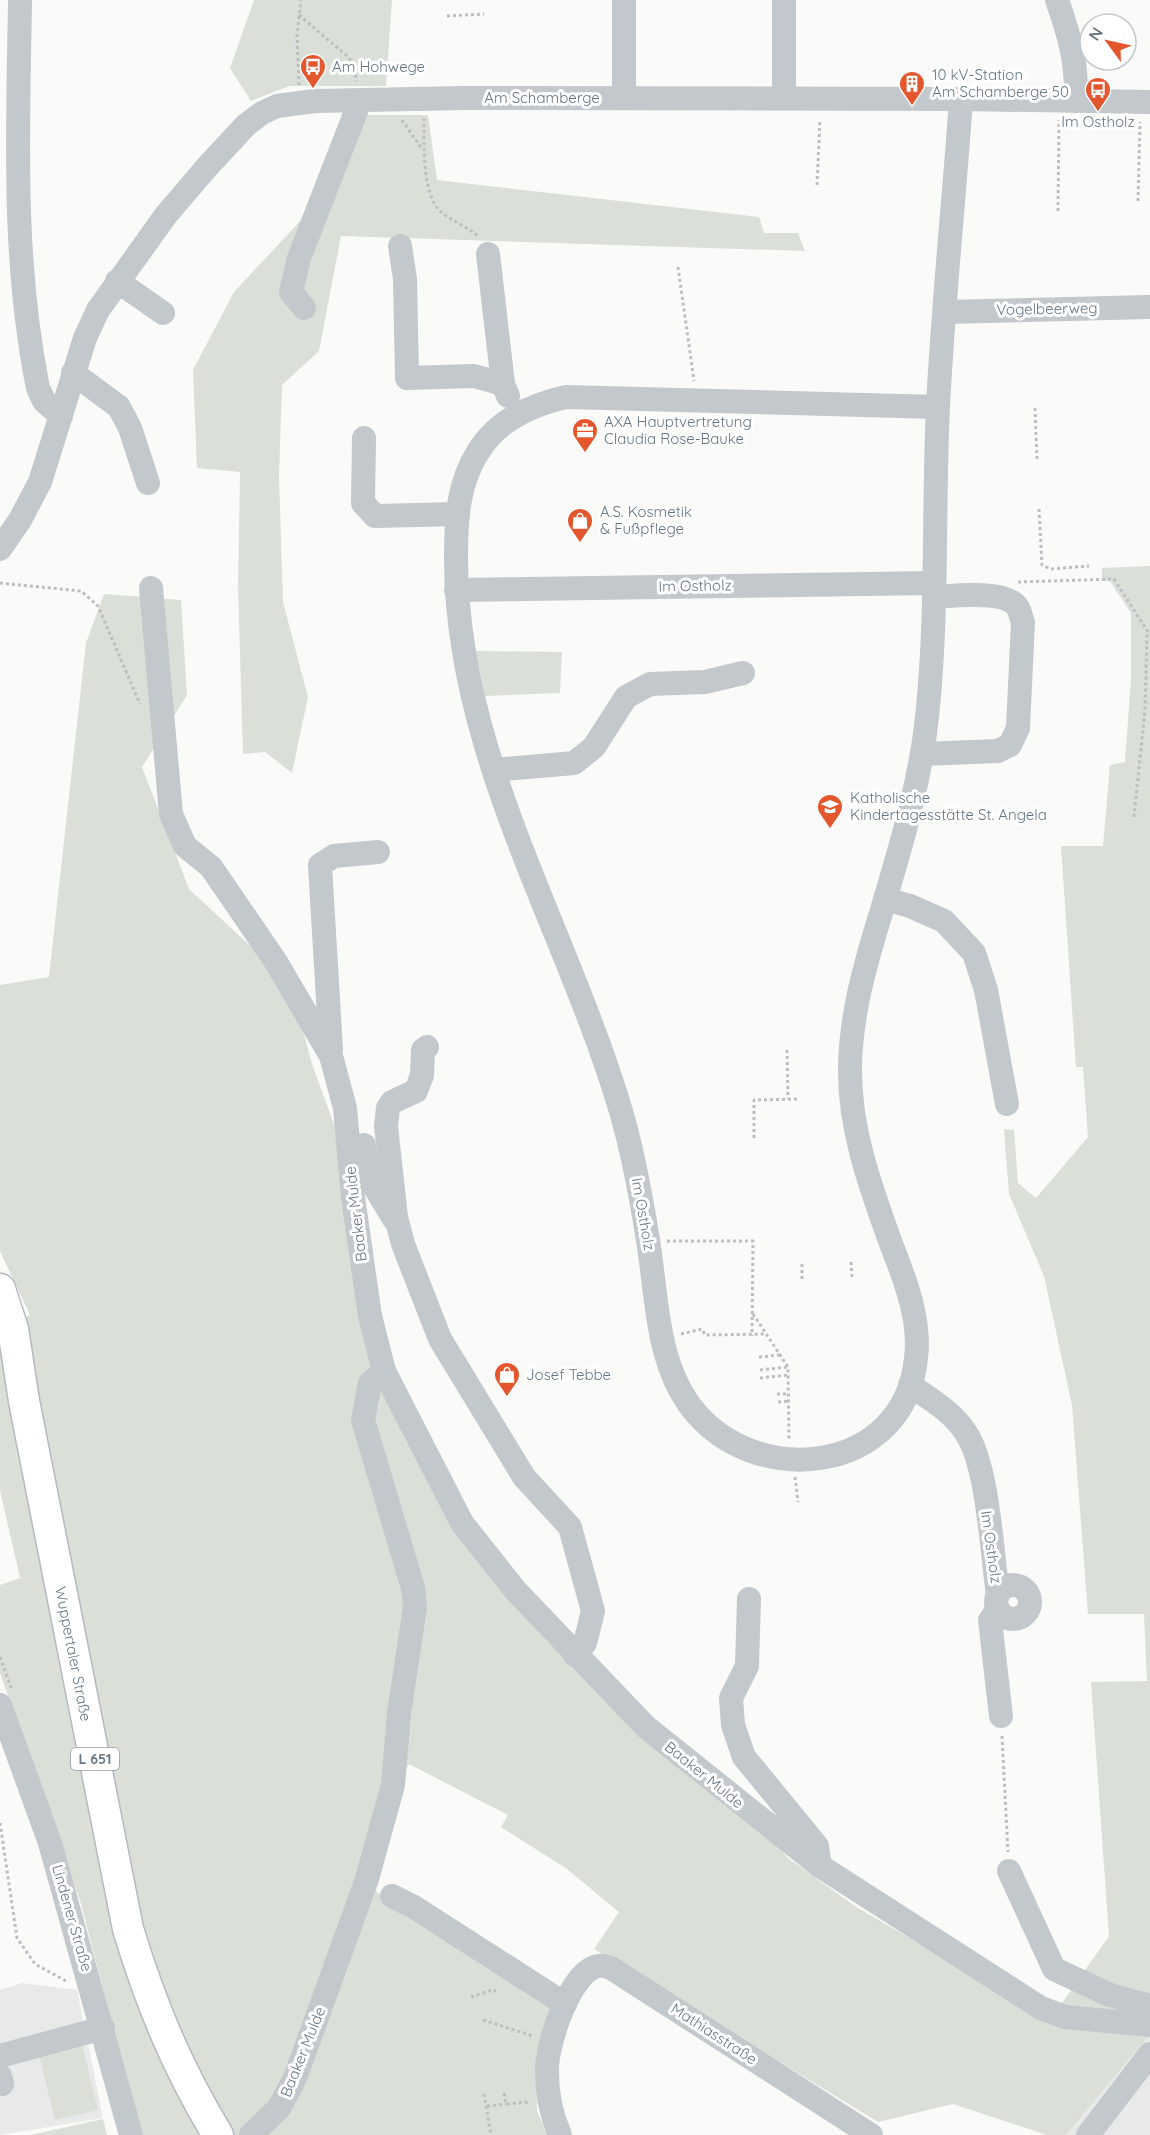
<svg xmlns="http://www.w3.org/2000/svg" width="1150" height="2135" viewBox="0 0 1150 2135" font-family="Quicksand,sans-serif">
<style>
.built{fill:#e8e9e9}
.green{fill:#dadfd7}
.lines{fill:none;stroke-linecap:round;stroke-linejoin:round}
.major-casing{stroke:#b5babe;stroke-width:33}
.path{stroke:#bbbfc2;stroke-width:3;stroke-dasharray:3 3;stroke-linecap:butt}
.minor{stroke:#c3c8cc;stroke-width:24}
.major{stroke:#fff;stroke-width:30}
.labels{text-anchor:middle;stroke-width:6;stroke-linejoin:round;paint-order:stroke}
.shield{fill:#fff;stroke:#939fa8;stroke-width:1.5}
.shield-label{font-size:14px;font-weight:bold;fill:#657683}
.poi-label{font-size:15px;fill:#657683;stroke:#fff;text-anchor:start}
.street-label{font-size:15px;fill:#657683;stroke:#fff}
</style>
<rect width="100%" height="100%" fill="#fafaf8"/>
<g class="built">
<path d="M22,1983L77,1990L103,2118L0,2135V1990Z"/>
<path d="M1150,2034V2135H1066L1145,2038Z"/>
</g>
<g class="green">
<path d="M254,0H392L386,86H289L251,101L230,68Z"/>
<path d="M346,115H428L437,180L759,217L764,233H798L805,251L341,236L319,351L282,385L279,477L283,602L308,697L292,773L265,752L243,754L238,587L240,472L197,468L193,370L234,292L304,217Z"/>
<path d="M1150,566V2034L1066,2135H1047L953,2104L878,2122L594,1949L619,1912L567,1869L501,1827L508,1815L409,1764L387,1800L375,1891L476,1956L554,2001L536,2055L537,2111L547,2135H141L81,1904L0,1673V1585L20,1578L0,1490V1333L30,1315L0,1251V985L49,977L86,643L104,594L181,600L187,695L142,767L189,889L259,954L297,1009L312,1064L343,1149L377,1381L454,1528L768,1835L789,1859L858,1908L1050,2020L1109,1936L1091,1682L1147,1681L1144,1614H1088L1072,1405L1044,1276L1009,1194L1004,1129L1014,1130L1018,1183L1036,1198L1088,1137L1083,1067H1076L1061,846H1103L1110,765L1125,762L1131,680V613L1110,581H1102V568Z"/>
<path d="M476,651L562,652L560,693L485,696Z"/>
<path d="M82,2044L98,2110L55,2120L39,2054Z"/>
<path d="M103,2119L107,2135H30Z"/>
</g>
<g class="lines">
<defs>
<path id="major" d="M0,1289L13,1329L24,1401L128,1929C151,2004 177,2068 218,2135"/>
</defs>
<use href="#major" class="major-casing"/>
<g class="path">
<path d="M299,15L347,56L352,62L357,81"/>
<path d="M447,16L484,14"/>
<path d="M299,85L297,35L301,0"/>
<path d="M424,118C424,142 422,194 440,211C451,221 467,226 479,237"/>
<path d="M402,120L422,149"/>
<path d="M817,185L820,119"/>
<path d="M1138,201L1140,122"/>
<path d="M1058,211L1059,120"/>
<path d="M678,267L694,381"/>
<path d="M1035,408L1037,460"/>
<path d="M1039,509L1042,565L1051,569L1089,566"/>
<path d="M1018,582L1114,579L1150,635"/>
<path d="M0,583L81,591L98,606L140,704"/>
<path d="M1134,817L1145,710L1147,633"/>
<path d="M787,1050L788,1099"/>
<path d="M754,1138V1100L800,1099"/>
<path d="M667,1241H753L752,1336"/>
<path d="M851,1262L852,1278"/>
<path d="M802,1264V1282"/>
<path d="M753,1314L788,1367L789,1440"/>
<path d="M681,1334L702,1329L705,1335L766,1334"/>
<path d="M759,1357L780,1355"/>
<path d="M760,1370L788,1367"/>
<path d="M760,1378L788,1375"/>
<path d="M777,1394H789"/>
<path d="M778,1402L789,1401"/>
<path d="M795,1477L798,1502"/>
<path d="M0,1657L12,1690"/>
<path d="M1002,1736L1008,1852"/>
<path d="M0,1823L17,1938L35,1964L66,1981"/>
<path d="M471,1997L492,1990L496,1991"/>
<path d="M483,2020L533,2036"/>
<path d="M504,2093L506,2104L531,2102"/>
<path d="M484,2094L491,2135"/>
<path d="M487,2106L506,2104"/>
</g>
<g class="minor">
<path d="M20,0C18,130 12,259 38,388L44,401L61,416"/>
<path d="M624,0V98"/>
<path d="M784,0V98"/>
<path d="M1057,0C1070,37 1077,62 1076,101"/>
<path d="M400,246L405,279L407,378L474,376L503,384"/>
<path d="M488,254L503,384L508,396"/>
<path d="M117,281L163,313"/>
<path d="M304,308L291,292L299,258L360,101"/>
<path d="M945,312L1150,307"/>
<path d="M73,373L119,407L130,428L148,483"/>
<path d="M938,407L566,397C531,405 497,420 478,452C458,483 456,520 456,556C455,752 565,925 620,1108C633,1151 641,1196 648,1240C657,1296 656,1360 691,1407C755,1491 905,1474 916,1358C921,1318 904,1277 890,1241C870,1185 850,1131 850,1071C850,1017 865,965 881,913C900,849 920,784 927,717C938,614 933,511 938,407C943,304 954,202 961,99"/>
<path d="M364,438L363,503L375,516L458,514"/>
<path d="M0,549L20,520L40,482L85,338L98,310L166,215L207,167L246,125L262,113L277,106L315,101L464,98L961,99L1150,102"/>
<path d="M151,588L171,814L185,846L211,867L276,962L331,1056L345,1108L353,1197L370,1316L384,1371L462,1523L516,1591L646,1727L820,1866L1041,2008L1065,2017L1150,2025"/>
<path d="M456,590L934,583"/>
<path d="M922,754L998,751L1010,745L1018,728L1023,622C1021,618 1020,611 1018,608C1007,589 954,596 934,597"/>
<path d="M494,770L574,763L594,747L626,697L650,684L705,682L743,673"/>
<path d="M885,899L910,906L944,921L974,953L986,990L1007,1104"/>
<path d="M427,1047L423,1050L422,1075L416,1091L392,1102L388,1108L386,1126L396,1217L403,1244L440,1339L524,1477L570,1527L593,1611L585,1643L575,1655"/>
<path d="M331,1050L320,865L334,856L378,852"/>
<path d="M364,1145L368,1176L394,1219"/>
<path d="M910,1385C930,1399 953,1412 966,1433C988,1465 992,1554 998,1595"/>
<circle cx="1013" cy="1602" r="17"/>
<path d="M749,1599L747,1666L731,1698L733,1725L744,1757L817,1846L820,1866"/>
<path d="M998,1609L990,1620L1001,1716"/>
<path d="M0,1705L50,1843L131,2135"/>
<path d="M1009,1871L1054,1969L1110,1995L1150,2006"/>
<path d="M392,1896L414,1907L565,2004"/>
<path d="M0,2056L103,2028"/>
<path d="M0,2076L2,2084"/>
<path d="M251,2135L279,2108L295,2078L367,1879L393,1785L399,1714L415,1607L413,1588L363,1420L370,1383L384,1371"/>
<path d="M560,2135C551,2115 547,2093 547,2071C546,2046 570,1971 598,1966C602,1965 607,1967 611,1968L871,2135"/>
<path d="M1088,2135L1150,2054"/>
</g>
<use href="#major" class="major"/>
</g>
<defs>
<symbol id="bus-pin" viewBox="-11 -11 22 30"><path d="M0 17L-7.5 6A9.5 9.5 0 1 1 7.5 6Z" fill="#e4572e" stroke="#fff"/><path d="M-5-6H5V4H4V6H2V4H-2V6H-4V4H-5ZM-3.5-4V0h7V-4ZM-3.5 1.2v1.5H-2V1.2ZM2 1.2v1.5H3.5V1.2Z" fill="#fff"/></symbol>
<symbol id="building-pin" viewBox="-11 -11 22 30"><path d="M0 17L-7.5 6A9.5 9.5 0 1 1 7.5 6Z" fill="#e4572e" stroke="#fff"/><path d="M-4-6H4V6H1V3H-1V6H-4ZM-2.5-4.3h1.7v1.8h-1.7ZM.8-4.3h1.7v1.8H.8ZM-2.5-1h1.7V.8h-1.7ZM.8-1h1.7V.8H.8Z" fill="#fff"/></symbol>
<symbol id="office-pin" viewBox="-11 -11 22 30"><path d="M0 17L-7.5 6A9.5 9.5 0 1 1 7.5 6Z" fill="#e4572e" stroke="#fff"/><path d="M-6-3h4V-5.5h4V-3h4V5H-6ZM-1-4.5V-3h2v-1.5ZM-6 0V1H6V0Z" fill="#fff"/></symbol>
<symbol id="shop-pin" viewBox="-11 -11 22 30"><path d="M0 17L-7.5 6A9.5 9.5 0 1 1 7.5 6Z" fill="#e4572e" stroke="#fff"/><path d="M-5-2.5h2.3a2.7 3.5 0 0 1 5.4 0H5L5.5 6h-11ZM-1.5-2.5h3a1.5 2.3 0 0 0-3 0Z" fill="#fff"/></symbol>
<symbol id="school-pin" viewBox="-11 -11 22 30"><path d="M0 17L-7.5 6A9.5 9.5 0 1 1 7.5 6Z" fill="#e4572e" stroke="#fff"/><path d="M0-5L7-2L0 1L-7-2ZM-4 1L0 2.5L4 1V4Q0 6-4 4Z" fill="#fff"/></symbol>
</defs>
<g fill-rule="evenodd">
<use href="#bus-pin" x="298" y="52" width="30" height="40"/>
<use href="#building-pin" x="897" y="69" width="30" height="40"/>
<use href="#bus-pin" x="1083" y="75" width="30" height="40"/>
<use href="#office-pin" x="570" y="416" width="30" height="40"/>
<use href="#shop-pin" x="565" y="506" width="30" height="40"/>
<use href="#school-pin" x="815" y="792" width="30" height="40"/>
<use href="#shop-pin" x="492" y="1360" width="30" height="40"/>
</g>
<g class="labels">
<rect class="shield" x="71" y="1748" width="48" height="22" rx="4.5"/>
<g class="shield-label">
<text x="95" y="1764">L 651</text>
</g>
<g class="poi-label">
<text x="332" y="72">Am Hohwege</text>
<text x="932" y="80">10 kV-Station<tspan x="932" dy="17">Am Schamberge 50</tspan></text>
<text x="1098" y="127" text-anchor="middle">Im Ostholz</text>
<text x="604" y="427">AXA Hauptvertretung<tspan x="604" dy="17">Claudia Rose-Bauke</tspan></text>
<text x="600" y="517">A.S. Kosmetik<tspan x="600" dy="17">&amp; Fußpflege</tspan></text>
<text x="850" y="803">Katholische<tspan x="850" dy="17">Kindertagesstätte St. Angela</tspan></text>
<text x="526" y="1380">Josef Tebbe</text>
</g>
<g class="street-label">
<text x="542" y="103">Am Schamberge</text>
<text transform="translate(1047 309) rotate(-1)" y="5">Vogelbeerweg</text>
<text transform="translate(695 586) rotate(-1)" y="5">Im Ostholz</text>
<text transform="translate(356 1214) rotate(-97)" y="5">Baaker Mulde</text>
<text transform="translate(643 1214) rotate(80)" y="5">Im Ostholz</text>
<text transform="translate(991 1547) rotate(82)" y="5">Im Ostholz</text>
<text transform="translate(73 1654) rotate(79)" y="5">Wuppertaler Straße</text>
<text transform="translate(704 1775) rotate(39)" y="5">Baaker Mulde</text>
<text transform="translate(72 1918) rotate(74)" y="5">Lindener Straße</text>
<text transform="translate(714 2034) rotate(33)" y="5">Mathiasstraße</text>
<text transform="translate(303 2052) rotate(-68)" y="5">Baaker Mulde</text>
</g>
</g>
<g transform="translate(1108 42) rotate(303)"><circle r="28" fill="#ffffff" stroke="#c1c8cd" stroke-width="1.5"/>
<path d="M0-4.5L10 22L0 15L-10 22Z" fill="#e4572e"/>
<text y="-9" font-size="16" font-weight="bold" text-anchor="middle" fill="#657683">N</text>
</g>
</svg>
